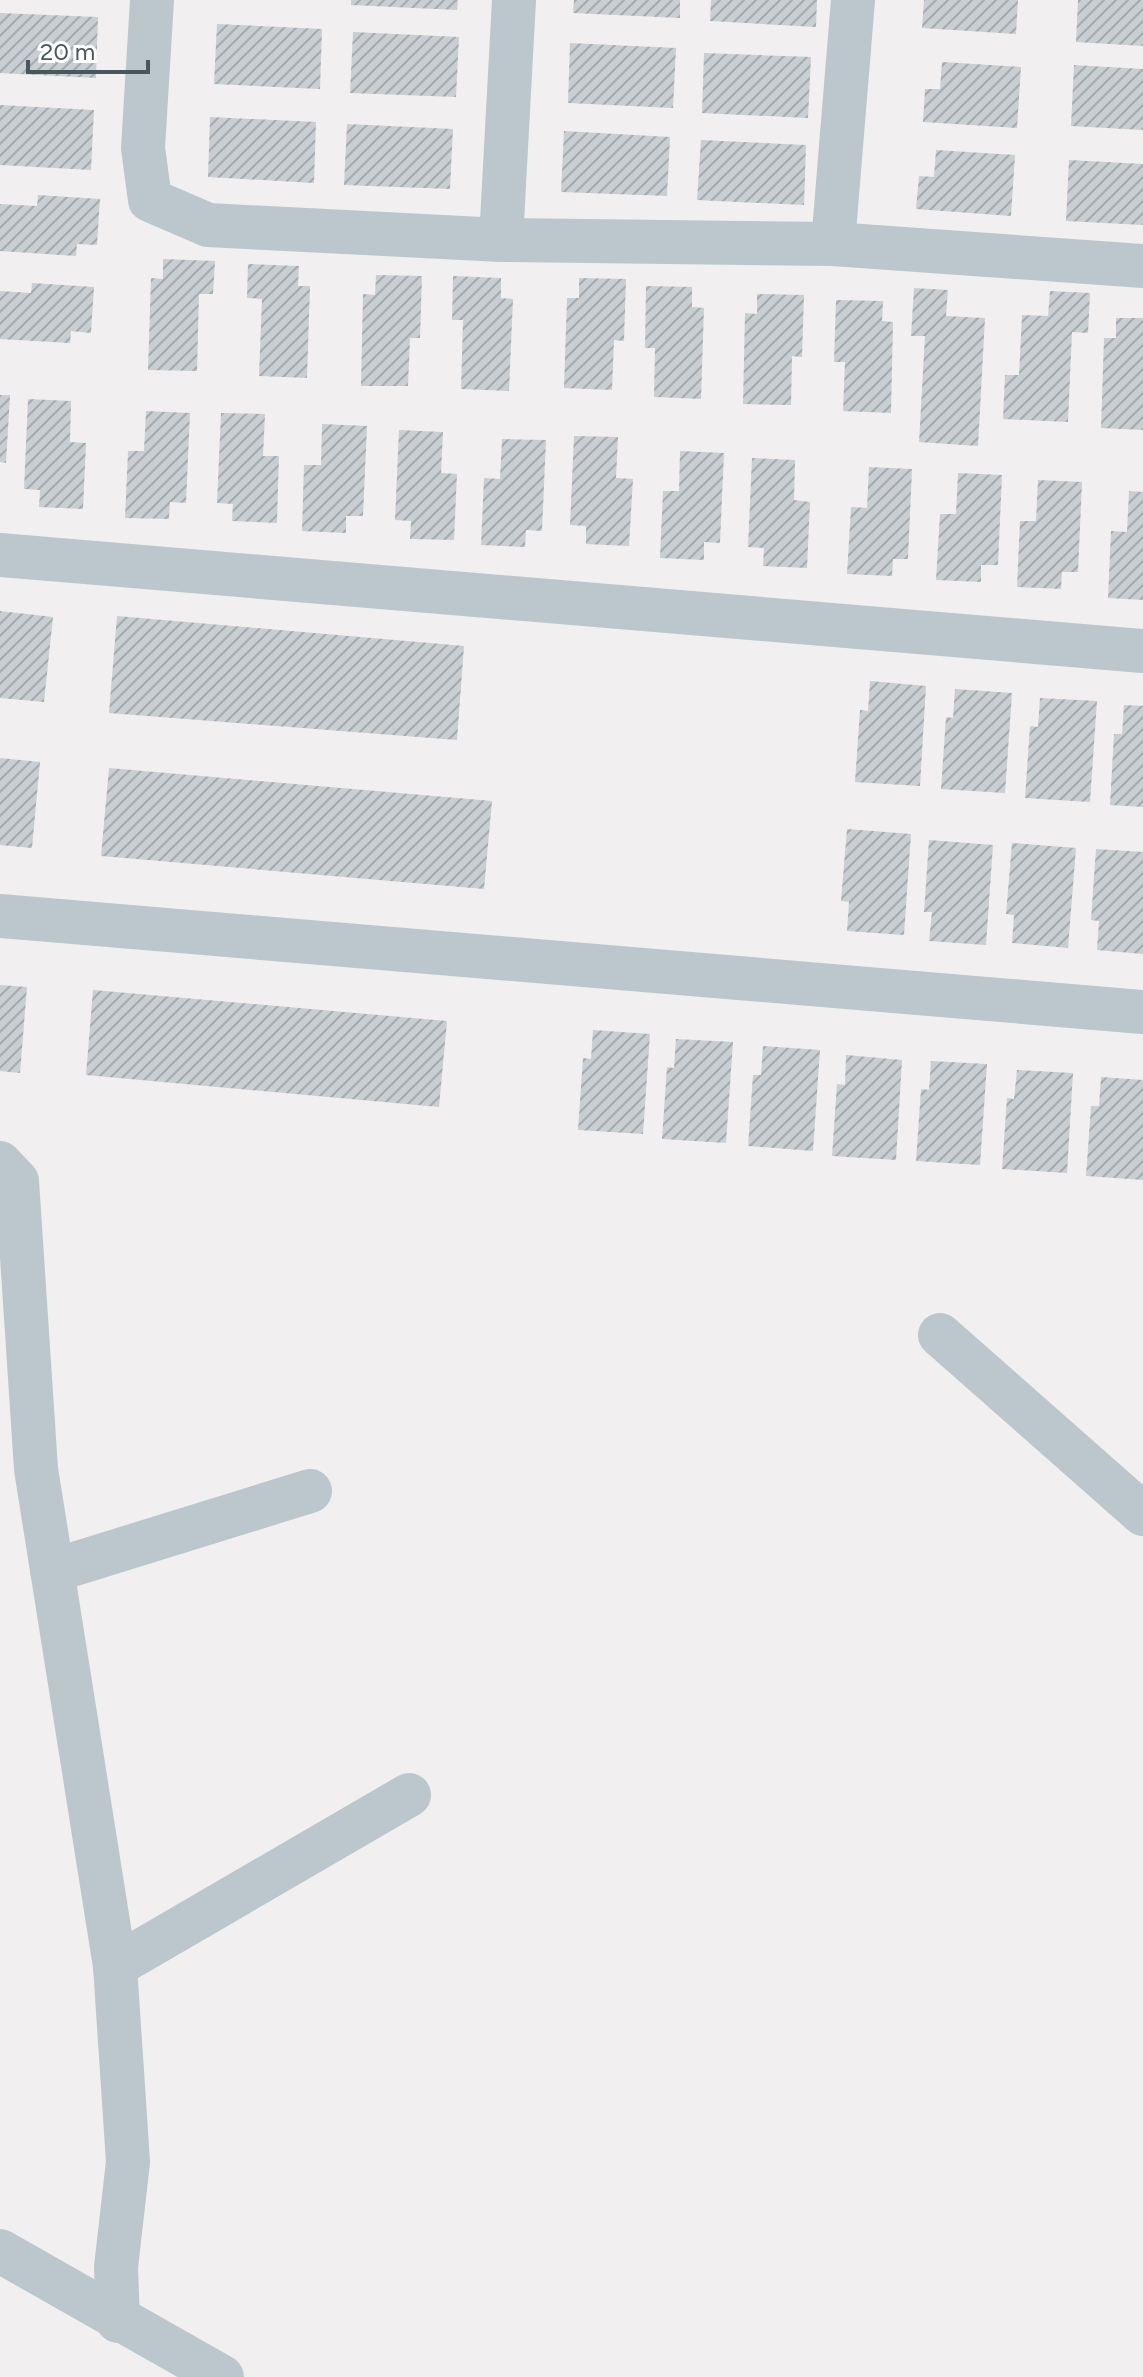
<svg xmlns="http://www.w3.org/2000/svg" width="1143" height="2377" viewBox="0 0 1143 2377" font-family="Figtree,sans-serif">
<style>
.building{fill:url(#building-hatch)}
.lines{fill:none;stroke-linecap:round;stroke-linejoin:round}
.street{stroke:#bbc7cd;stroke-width:44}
</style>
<defs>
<pattern id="building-hatch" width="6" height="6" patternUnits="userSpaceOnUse" patternTransform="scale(2)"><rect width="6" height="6" fill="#c9ced2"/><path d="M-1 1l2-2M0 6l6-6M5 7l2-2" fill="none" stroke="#a5aaae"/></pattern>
</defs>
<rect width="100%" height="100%" fill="#f2eff0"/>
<g class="building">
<path d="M351,0H458L457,10L351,5Z"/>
<path d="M574,0H680V18L573,13Z"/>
<path d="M711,0H817L816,27L710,21Z"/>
<path d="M924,0H1018L1016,34L922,28Z"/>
<path d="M1078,0H1143V46L1076,42Z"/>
<path d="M0,13L98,17L96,78L0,73Z"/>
<path d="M217,24L322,29L320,89L214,84Z"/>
<path d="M353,32L459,37L456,97L350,93Z"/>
<path d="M570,43L676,48L673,108L568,103Z"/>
<path d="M704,53L811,57L808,118L702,113Z"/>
<path d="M942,62L1021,67L1017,128L923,122L925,89H940Z"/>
<path d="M1074,65L1143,69V130L1071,126Z"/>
<path d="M0,105L94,110L91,170L0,165Z"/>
<path d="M210,117L316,122L314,183L208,177Z"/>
<path d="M347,124L453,129L450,189L344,185Z"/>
<path d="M564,131L670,137L667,196L561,192Z"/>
<path d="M701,140L806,145L804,205L697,200Z"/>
<path d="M936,150L1015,155L1011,216L916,209L919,176L934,177Z"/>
<path d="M1069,160L1143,164V225L1066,221Z"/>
<path d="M38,195L100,199L97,245L77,244L76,256L0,251V204L37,206Z"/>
<path d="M163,259L215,261L213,294H199L197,371L148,370L151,278L163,279Z"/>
<path d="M248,264L299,266L298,286H310L307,378L259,376L262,299L247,298Z"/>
<path d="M376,275L422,276L420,338H410L408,386H361L363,294L375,295Z"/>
<path d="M453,276L501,278V298L513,299L509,391L461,389L463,320H452Z"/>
<path d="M579,278L626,279L624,341L614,340L612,390L564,388L567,298H579Z"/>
<path d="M32,283L94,287L91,333L71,331L70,343L0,339V291L31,293Z"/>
<path d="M646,286L692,287V307L704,308L701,399L654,397L655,348H645Z"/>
<path d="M914,288L948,290L946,316L985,318L978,446L919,442L925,336H911Z"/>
<path d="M1050,291L1090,293L1088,333L1072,332L1068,422L1003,419L1005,375H1019L1022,315L1048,316Z"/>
<path d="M757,294L804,295L802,357L792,356L791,405L743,404L745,313L757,314Z"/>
<path d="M836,300L883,301L882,321L893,322L891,413L843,411L845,362H834Z"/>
<path d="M1116,318H1143V430L1101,428L1104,338H1116Z"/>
<path d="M0,395H10L6,463L0,462Z"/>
<path d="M28,399L71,401L70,442L86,443L83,509L39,507L40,490L24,489Z"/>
<path d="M146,411L190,413L186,503L170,502L169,519L125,518L128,451H144Z"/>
<path d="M221,413L265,414L263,456H279L277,523L232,521L233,504L217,503Z"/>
<path d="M322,424L367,426L363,516H346V533L302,531L304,465H321Z"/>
<path d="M399,430L443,432L441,473L457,474L454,540L410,539L411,521L395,520Z"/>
<path d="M574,436L618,437L616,478L633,479L629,546L586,544V526L570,525Z"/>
<path d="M502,439L546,440L542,531L526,530L525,547L481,545L484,478L500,479Z"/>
<path d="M680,451L724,453L720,543L704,542V560L660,558L663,491H679Z"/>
<path d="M752,458L795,460L794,500L810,502L807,568L763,566L764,548L748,547Z"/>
<path d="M869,467L912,469L908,559H893L892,576L847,574L851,507L867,508Z"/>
<path d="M958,473L1002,475L998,565H981V582L936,580L940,514H956Z"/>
<path d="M1038,480L1082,482L1078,572H1062L1061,589L1017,587L1020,521H1036Z"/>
<path d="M1129,491L1143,492V600L1108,598L1111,531L1127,532Z"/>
<path d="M0,611L53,617L44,702L0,698Z"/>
<path d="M117,616L464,646L457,740L109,713Z"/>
<path d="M870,681L926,686L920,786L855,782L860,710L868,711Z"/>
<path d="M955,689L1012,693L1005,793L941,789L946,717L953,718Z"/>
<path d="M1040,698L1097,701L1090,802L1025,798L1030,726L1038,727Z"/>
<path d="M1124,705L1143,706V807L1110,805L1114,734H1122Z"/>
<path d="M0,758L40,762L32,848L0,845Z"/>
<path d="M109,768L492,801L484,889L101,856Z"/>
<path d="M847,829L911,834L904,935L847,931L849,902L841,901Z"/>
<path d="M929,840L993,845L986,945L929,941L932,912H924Z"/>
<path d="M1012,843L1076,848L1068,948L1012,943L1014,915L1006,914Z"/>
<path d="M1096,849L1143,852V954L1097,950L1099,921L1091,920Z"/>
<path d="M0,985L27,987L20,1073L0,1071Z"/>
<path d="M93,990L447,1021L439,1107L86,1075Z"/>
<path d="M593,1030L650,1034L643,1134L578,1130L583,1058L591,1059Z"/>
<path d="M676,1039L733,1042L726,1143L662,1139L667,1067L674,1068Z"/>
<path d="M763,1046L820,1050L813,1151L748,1146L753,1075H761Z"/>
<path d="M846,1055L902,1060L896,1160L832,1156L837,1084L845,1085Z"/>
<path d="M931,1061L987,1064L980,1165L916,1161L921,1089L929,1090Z"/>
<path d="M1017,1070L1073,1073L1067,1173L1002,1169L1007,1098L1014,1099Z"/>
<path d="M1101,1077L1143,1080V1180L1086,1176L1091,1106H1099Z"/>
</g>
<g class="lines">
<g class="street">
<path d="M152,0L143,148L150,200L208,225L501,240L833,244L1143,266"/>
<path d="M501,240L514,0"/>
<path d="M833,244L853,0"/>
<path d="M0,555L1143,651"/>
<path d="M0,916L1143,1012"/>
<path d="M0,1163L17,1181L36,1469L115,1966"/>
<path d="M940,1335L1143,1514"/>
<path d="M52,1571L310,1491"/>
<path d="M0,2251L222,2377"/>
<path d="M118,2321L116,2267L128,2162L115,1966L409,1795"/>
</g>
</g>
<path d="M28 60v12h120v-12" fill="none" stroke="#47575d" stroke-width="4"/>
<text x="40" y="60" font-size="24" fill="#47575d" stroke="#ffffff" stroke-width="6" paint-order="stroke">20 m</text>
</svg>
